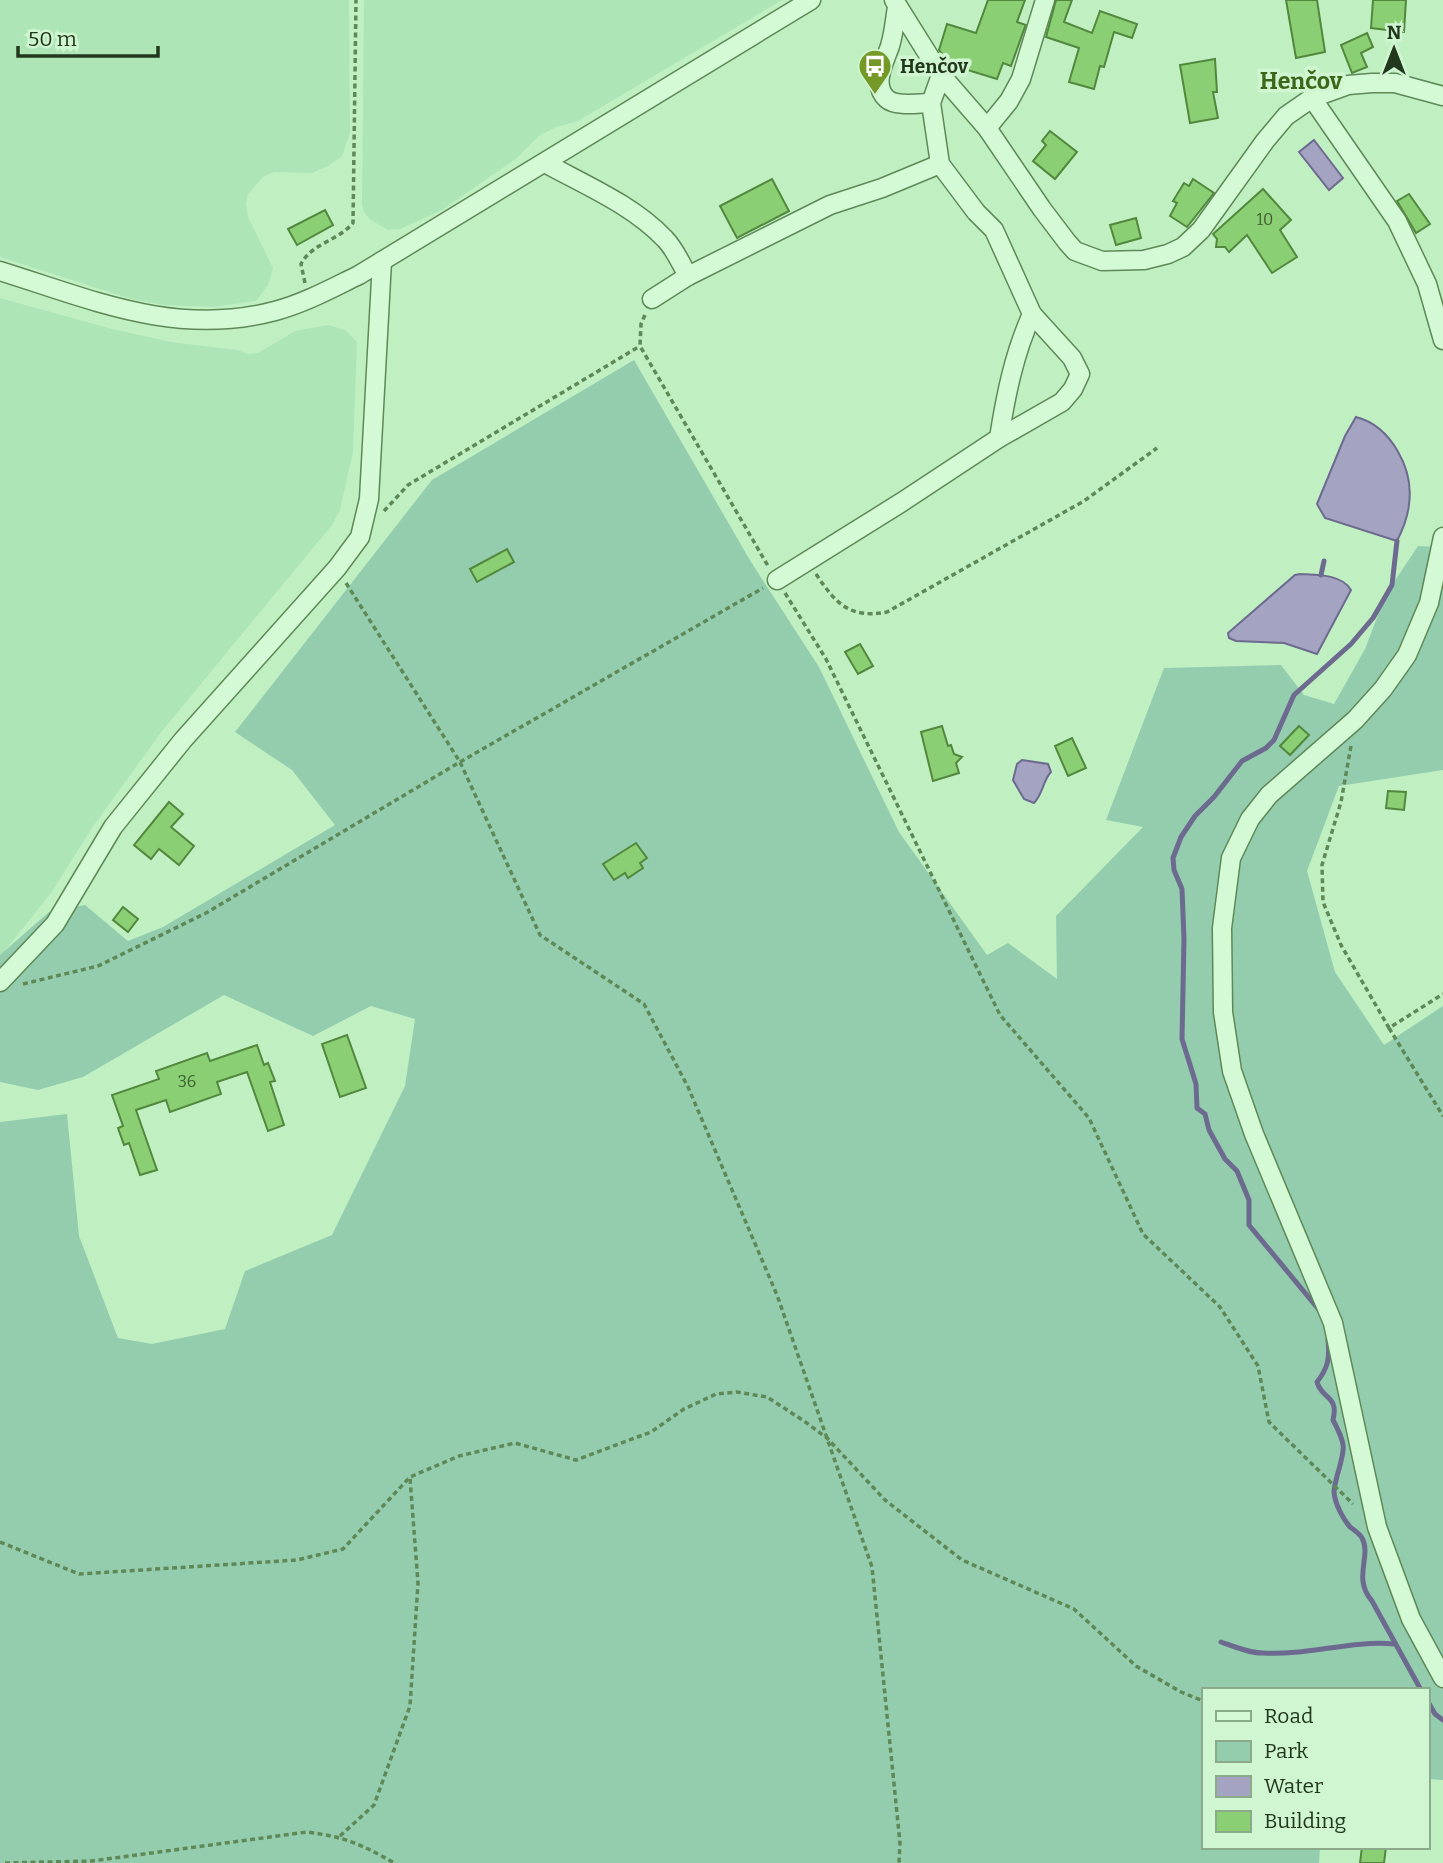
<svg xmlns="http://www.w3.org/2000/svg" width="1443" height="1863" viewBox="0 0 1443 1863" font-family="Bitter,serif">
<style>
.farmland{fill:#ade5b7}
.green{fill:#94cdae}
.water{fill:#a4a3c1;stroke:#6d6a8f;stroke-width:2}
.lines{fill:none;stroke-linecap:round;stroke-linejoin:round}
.stream{stroke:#6d6a8f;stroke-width:5}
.building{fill:#8bcf74;stroke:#51883d;stroke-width:2}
.minor-casing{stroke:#5e8957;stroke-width:21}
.path{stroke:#5e8957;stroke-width:3.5;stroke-dasharray:5 3.5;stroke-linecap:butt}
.minor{stroke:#d3fad5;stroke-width:18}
.labels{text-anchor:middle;stroke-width:7;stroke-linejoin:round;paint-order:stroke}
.number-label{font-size:16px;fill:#3c5e32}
.poi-label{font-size:19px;font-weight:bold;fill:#21381c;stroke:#d0f6d1;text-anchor:start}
.quarter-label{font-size:23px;font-weight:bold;fill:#3d661a;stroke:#d0f6d1}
</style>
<rect width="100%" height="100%" fill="#c0efc2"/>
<g class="farmland">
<path d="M0,0H349L350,133L342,156L328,166L312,173L274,172L263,177L248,194L246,204L248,217L273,268L268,285L256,301L213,307L165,305L131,299L0,257Z"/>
<path d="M364,0H782L578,121L556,127L539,136L517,158L442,210L400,229L388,230L371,220L365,214L362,205Z"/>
<path d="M0,298L112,329L171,342L237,350L248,354L258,353L295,331L328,325L345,330L357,342L353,452L340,510L332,525L162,731L92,828L51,893L0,957Z"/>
</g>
<path class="green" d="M634,360L751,562L819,667L899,832L987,955L1008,943L1057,979L1056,916L1143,827L1106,820L1164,668L1281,665L1304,695L1334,704L1365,649L1386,594L1418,546L1443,547V770L1339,786L1307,871L1335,972L1384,1045L1443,1006V1780L1427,1779V1690H1203V1847H1320L1319,1863H0V1122L67,1114L79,1236L118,1338L152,1344L225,1329L245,1271L332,1235L405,1086L415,1019L371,1006L313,1036L224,995L83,1077L38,1090L0,1082V955L49,912L85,905L128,941L163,927L335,825L292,770L235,732L432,480Z"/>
<g class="water">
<path d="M1314,140L1343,178L1329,190L1299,152Z"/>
<path d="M1356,417C1391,426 1414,469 1409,504C1408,517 1403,529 1397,541L1325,518L1317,504L1345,436Z"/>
<path d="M1300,574C1316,575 1342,574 1351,590L1317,654L1284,643L1236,641L1229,638L1228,633L1295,575Z"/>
<path d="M1022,760L1048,764L1051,772C1043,780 1043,794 1034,803L1024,799L1013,780L1017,764Z"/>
</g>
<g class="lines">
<g class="stream">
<path d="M1321,575L1324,561"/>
<path d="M1320,1311L1249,1225V1200L1237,1171L1225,1159L1209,1130L1205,1114L1197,1108L1196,1084L1182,1039L1184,939L1182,889L1174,870L1173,858L1181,837L1195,816L1214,797L1242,761L1266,748L1274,740L1294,695L1351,644L1373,618L1392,585L1397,541"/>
<path d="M1328,1340C1330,1358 1328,1368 1317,1382C1322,1400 1339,1395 1333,1420C1347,1446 1345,1448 1337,1476C1336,1481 1334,1487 1334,1492C1335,1504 1343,1519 1350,1527C1354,1530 1360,1534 1362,1538C1372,1556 1352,1578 1372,1601L1421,1690"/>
<path d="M1221,1642C1235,1647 1249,1653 1263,1653C1307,1656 1351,1640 1394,1644"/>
<path d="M1427,1700L1435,1714L1443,1720"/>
</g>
</g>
<g class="building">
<path d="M988,0H1025L1017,22L1026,25L1025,27L1011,66L1003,63L997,79L951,65L939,50L947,24L976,33Z"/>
<path d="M1056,0H1072L1064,22L1092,33L1100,11L1137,24L1132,38L1114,32L1104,67L1100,66L1094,89L1069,82L1079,48L1046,37Z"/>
<path d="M1286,0H1317L1325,52L1296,58Z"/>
<path d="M1373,0H1406L1404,32L1371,28Z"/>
<path d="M1367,33L1373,47L1361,53L1367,67L1352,73L1341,45Z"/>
<path d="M1215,59L1217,92H1213L1218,118L1190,123L1180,65Z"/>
<path d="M1050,131L1077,152L1055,179L1033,161L1046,145L1042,141Z"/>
<path d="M772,179L789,211L737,238L720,206Z"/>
<path d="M1193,179L1214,193L1187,227L1170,216L1177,203L1173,201L1184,183L1189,186Z"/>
<path d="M1263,189L1291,220L1280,230L1297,257L1272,273L1247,235L1229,252L1225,247H1216L1217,239L1213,234Z"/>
<path d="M1409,194L1430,224L1416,233L1397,201Z"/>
<path d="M325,210L333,225L297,245L288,229Z"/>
<path d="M1136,218L1141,238L1116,245L1110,225Z"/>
<path d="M507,549L514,562L477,582L470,569Z"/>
<path d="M860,644L873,666L858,674L845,652Z"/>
<path d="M942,726L948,746L951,745L954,754L962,757L956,763L959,773L933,781L921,732Z"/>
<path d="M1299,726L1309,735L1290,755L1280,746Z"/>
<path d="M1072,738L1086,768L1068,776L1055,746Z"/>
<path d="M1388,791L1406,792L1404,810L1386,808Z"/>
<path d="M169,802L183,814L171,827L194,846L179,865L159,849L151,859L134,845Z"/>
<path d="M636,843L647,858L640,863L643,868L628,878L625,873L614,880L603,864Z"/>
<path d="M123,907L138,919L128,932L113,920Z"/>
<path d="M347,1035L366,1088L340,1097L322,1044Z"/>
<path d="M257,1045L264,1065L268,1063L275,1081L270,1082L284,1125L268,1131L247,1072L217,1082L221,1094L170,1112L166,1100L136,1110L157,1170L140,1175L129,1143L124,1145L118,1128L123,1126L112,1095L159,1079L156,1071L207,1053L210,1061Z"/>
<path d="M1362,1847H1386L1384,1863H1360Z"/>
</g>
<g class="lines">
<defs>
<g id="minor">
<path d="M894,0L941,75L987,128L1042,209L1067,242L1075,251L1102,261L1144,260L1168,254L1183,247L1201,230L1265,141L1286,116L1312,98L1348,85L1372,83H1395L1443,96"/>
<path d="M897,7C895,19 894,33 890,46C885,61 871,85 887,99C896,107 919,103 931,103"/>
<path d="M1312,98L1397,221L1427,284L1443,340"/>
<path d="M987,128L1009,101L1021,79L1045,0"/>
<path d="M545,163C585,185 633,205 665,239C675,249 681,264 688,276"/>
<path d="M0,271C93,300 176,337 275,311C305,303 332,288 359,275L811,0"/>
<path d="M652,299L688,276L830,205L882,188L940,164"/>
<path d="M999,438L1062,402L1073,389L1080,374L1072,358L1032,314"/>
<path d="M1443,537L1429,603L1407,655L1383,689L1355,720L1269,795L1250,819L1231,858L1222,928L1223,1012L1232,1071L1254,1134L1333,1323L1377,1527L1411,1619L1443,1678"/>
<path d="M777,580L902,502L999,438C1006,394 1014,354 1032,314L994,230L976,212L940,164L931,103L941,75"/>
<path d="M0,982L55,924L113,827L183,740L337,568L360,537L369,499L382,261"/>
</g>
</defs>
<use href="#minor" class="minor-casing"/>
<g class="path">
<path d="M305,283L301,264C312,243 338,241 353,223L356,0"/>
<path d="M645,315L641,324L640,346L768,566"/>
<path d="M384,511L408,485L640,346"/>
<path d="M816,574C836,604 850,619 887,612L1084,501L1157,448"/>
<path d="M346,583L460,762L540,935L644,1004L688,1087L777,1295L872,1567L900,1843L899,1863"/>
<path d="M785,593L826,659L1000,1015L1089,1118L1143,1234L1220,1307L1258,1366L1269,1422L1353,1504"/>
<path d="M1351,746L1341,802L1322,865L1323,902L1341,945L1389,1028L1443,994"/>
<path d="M23,984L98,966L206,913L460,762L763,588"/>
<path d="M1389,1028L1443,1116"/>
<path d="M0,1542L79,1574L297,1560L343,1549L410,1477L459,1456L515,1443L576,1460L651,1432L684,1409L716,1394L737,1392L767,1397L804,1421L827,1438L885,1500L962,1560L1074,1609L1136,1666L1181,1692L1203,1701"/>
<path d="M340,1836L374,1805L410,1706L418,1583L410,1478"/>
<path d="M5,1863L92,1861L307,1832C345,1837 361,1844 394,1863"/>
</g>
<use href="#minor" class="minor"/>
</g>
<defs>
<symbol id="bus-pin" viewBox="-11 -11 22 30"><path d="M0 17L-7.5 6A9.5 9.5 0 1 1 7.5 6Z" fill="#749926" stroke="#d0f6d1"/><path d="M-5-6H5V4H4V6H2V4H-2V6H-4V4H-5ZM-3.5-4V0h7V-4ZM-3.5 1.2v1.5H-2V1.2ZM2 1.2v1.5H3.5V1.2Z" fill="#fff"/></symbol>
</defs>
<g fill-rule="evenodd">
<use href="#bus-pin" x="856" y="47" width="38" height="52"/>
</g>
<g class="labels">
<g class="number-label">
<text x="1265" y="225">10</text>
<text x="187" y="1087">36</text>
</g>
<g class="poi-label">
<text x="900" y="73">Henčov</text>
</g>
<g class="quarter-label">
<text x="1301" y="89">Henčov</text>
</g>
</g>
<rect x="1202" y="1688" width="228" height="161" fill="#d0f6d1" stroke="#8aaa89" stroke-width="2"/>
<rect x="1216" y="1711" width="35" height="10" fill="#d3fad5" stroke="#8aaa89" stroke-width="2"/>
<text x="1264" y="1723" font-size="21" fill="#21381c">Road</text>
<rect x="1216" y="1741" width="35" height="21" fill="#94cdae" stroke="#8aaa89" stroke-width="2"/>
<text x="1264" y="1758" font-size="21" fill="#21381c">Park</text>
<rect x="1216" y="1776" width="35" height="21" fill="#a4a3c1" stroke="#8aaa89" stroke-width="2"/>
<text x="1264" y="1793" font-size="21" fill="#21381c">Water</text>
<rect x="1216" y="1811" width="35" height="21" fill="#8bcf74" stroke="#8aaa89" stroke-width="2"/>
<text x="1264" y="1828" font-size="21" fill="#21381c">Building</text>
<g transform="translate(1394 49)" stroke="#d0f6d1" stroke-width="5" paint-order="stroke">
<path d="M0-5L12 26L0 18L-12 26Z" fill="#21381c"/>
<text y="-10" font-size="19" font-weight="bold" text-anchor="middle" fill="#21381c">N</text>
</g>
<path d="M18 46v10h140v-10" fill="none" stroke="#21381c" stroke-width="3.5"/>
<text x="28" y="46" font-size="21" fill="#21381c" stroke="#d0f6d1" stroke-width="5" paint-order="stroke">50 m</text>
</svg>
